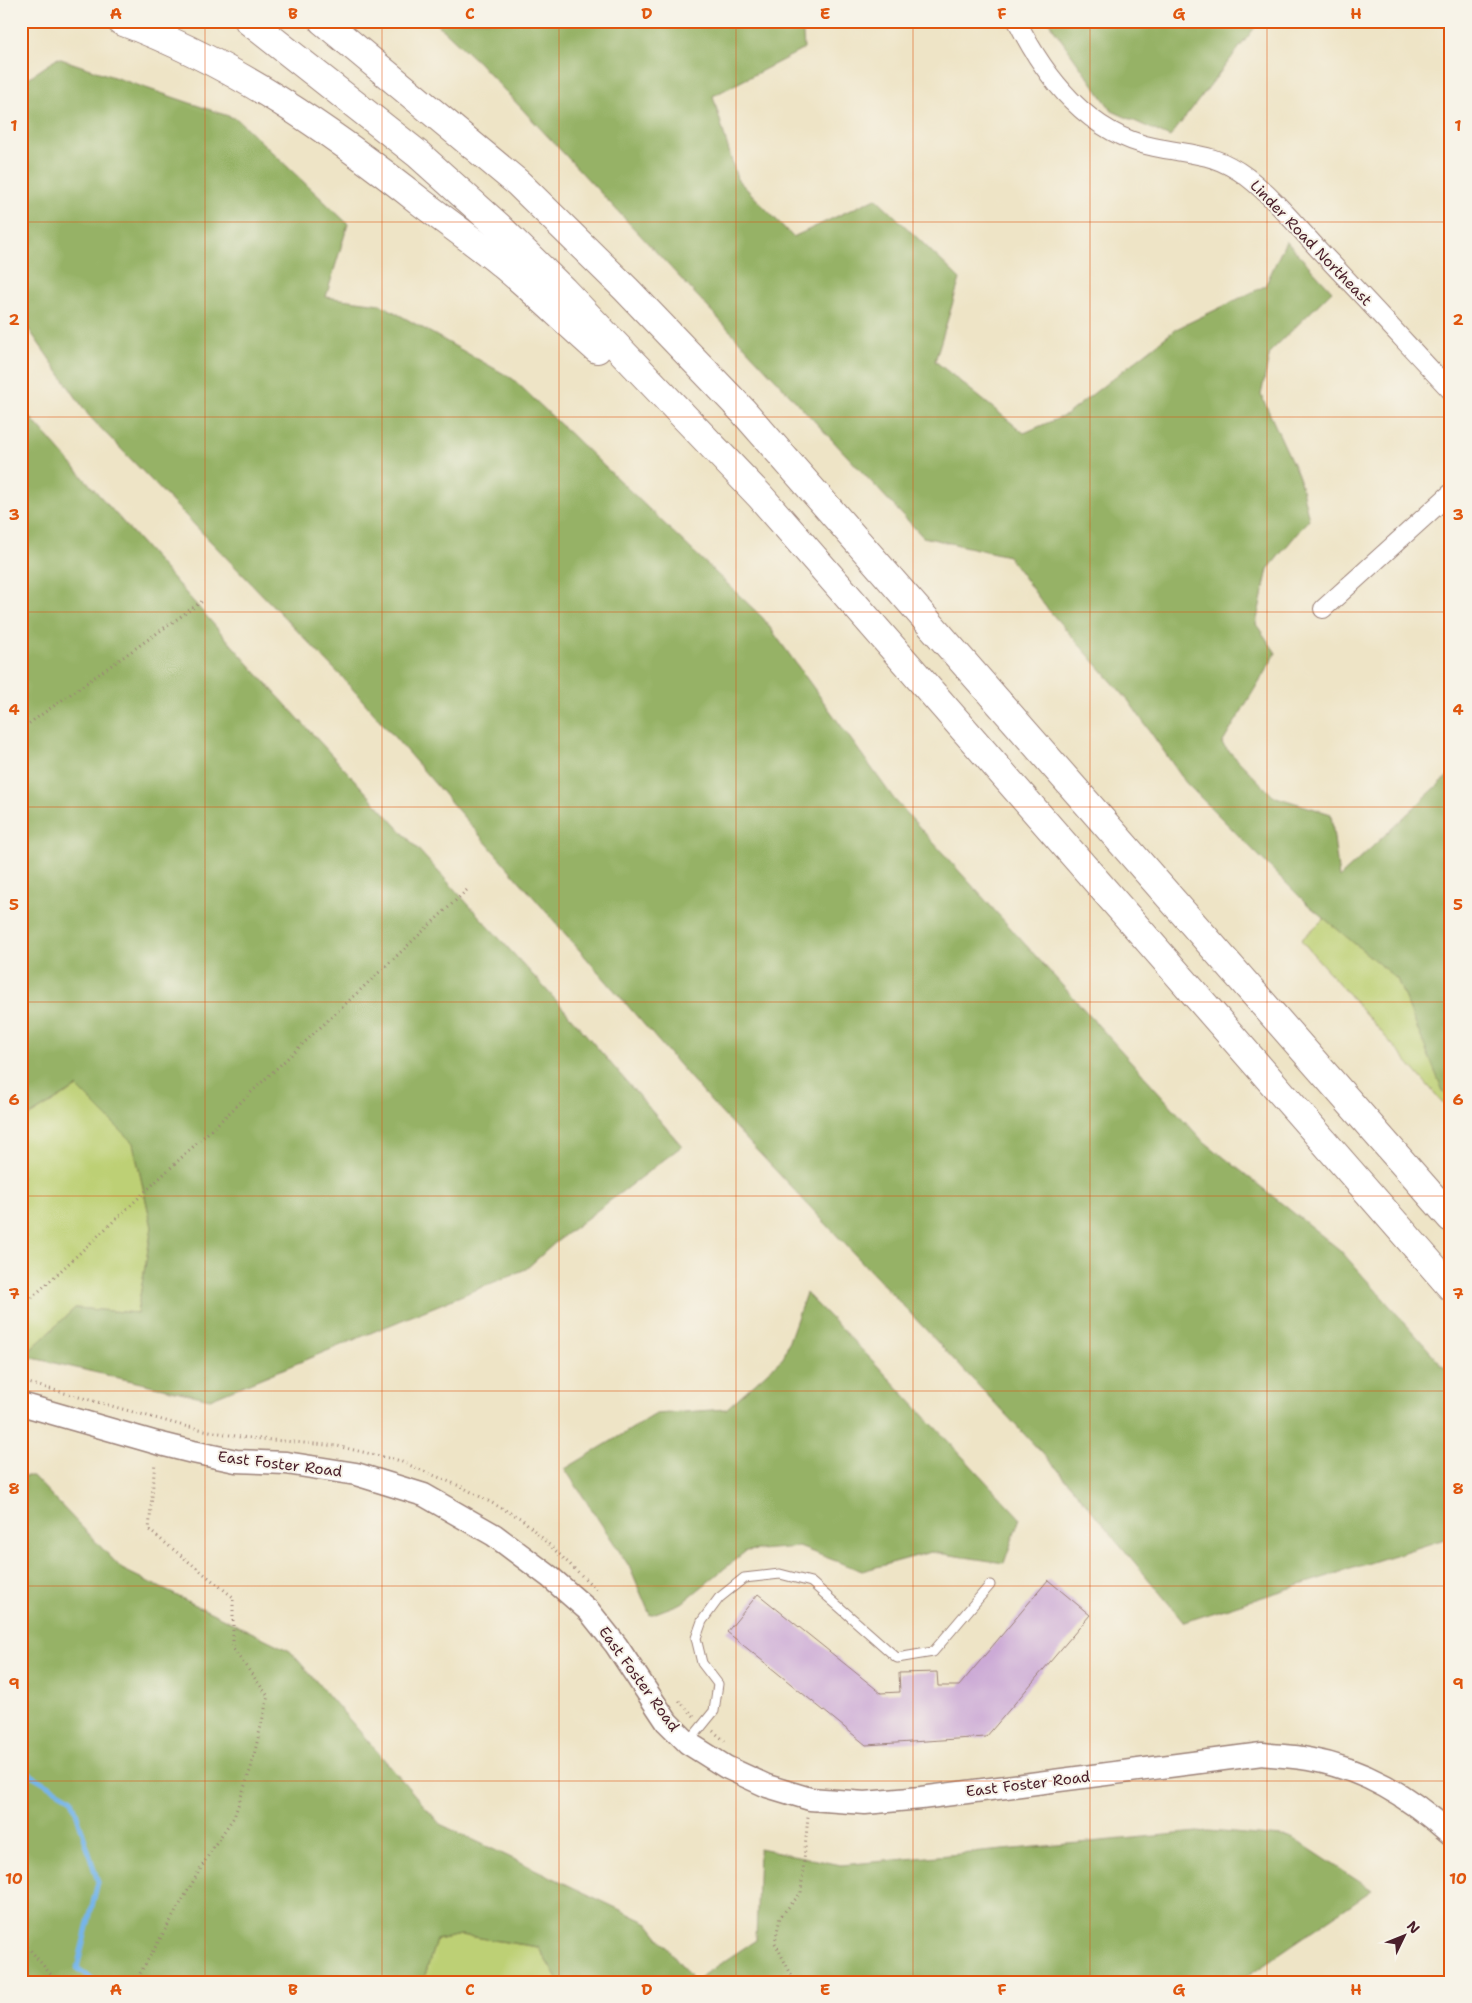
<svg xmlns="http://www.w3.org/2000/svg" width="1472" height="2003" viewBox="0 0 1472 2003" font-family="'Shantell Sans',sans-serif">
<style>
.green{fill:#bdd074;stroke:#847850}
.forest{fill:#96b266;stroke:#706848}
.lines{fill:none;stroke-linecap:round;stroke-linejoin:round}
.stream{stroke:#76b5ea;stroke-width:5}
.building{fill:#ccaad6}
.service-casing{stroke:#9c8278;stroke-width:11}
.minor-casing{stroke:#9c8278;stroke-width:20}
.tertiary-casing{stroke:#9c8278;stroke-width:25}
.motorway-casing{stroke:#9c8278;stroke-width:30}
.path{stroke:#9c8278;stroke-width:3;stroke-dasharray:1 4;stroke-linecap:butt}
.service{stroke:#fff;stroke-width:9}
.minor{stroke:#fff;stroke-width:18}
.tertiary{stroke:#fff;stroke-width:22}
.motorway{stroke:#fff;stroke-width:28}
.grid{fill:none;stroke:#e0560e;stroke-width:1;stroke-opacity:0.55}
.labels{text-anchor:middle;stroke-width:4;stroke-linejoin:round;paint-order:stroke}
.street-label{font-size:15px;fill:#4a1f2b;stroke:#f7f3e8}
.neatline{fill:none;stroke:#e0560e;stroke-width:2}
.grid-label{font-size:16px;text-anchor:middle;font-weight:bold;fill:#e0560e}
</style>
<rect width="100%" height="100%" fill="#f7f3e8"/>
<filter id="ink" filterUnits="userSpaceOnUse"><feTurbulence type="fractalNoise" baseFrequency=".02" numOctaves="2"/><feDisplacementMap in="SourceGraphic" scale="10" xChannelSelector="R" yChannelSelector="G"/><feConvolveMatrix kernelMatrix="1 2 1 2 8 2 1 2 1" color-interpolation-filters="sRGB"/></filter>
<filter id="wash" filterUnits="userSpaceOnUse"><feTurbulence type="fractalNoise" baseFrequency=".0096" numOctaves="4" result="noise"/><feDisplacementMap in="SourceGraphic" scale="20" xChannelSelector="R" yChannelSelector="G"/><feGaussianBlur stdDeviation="1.12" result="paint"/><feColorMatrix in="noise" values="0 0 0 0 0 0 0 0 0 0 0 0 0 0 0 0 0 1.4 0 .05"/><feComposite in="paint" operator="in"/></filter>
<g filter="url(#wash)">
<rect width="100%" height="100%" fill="#eee4c6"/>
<g class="green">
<path d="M1451,800V1112L1301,940Z"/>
<path d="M77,1087L133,1143L152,1227L137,1313L75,1308L24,1356L21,1355V1121Z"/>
<path d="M461,1935L538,1947L559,1982H419L424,1978L436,1940Z"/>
</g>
<g class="forest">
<path d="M434,21H802L804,49L713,96L737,179L793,237L876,198L960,279L935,361L1024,433L1066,415L1176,329L1265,286L1286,241L1332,291L1270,352L1261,395L1299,477L1309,519L1268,569L1256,624L1276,653L1222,744L1273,796L1331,814L1339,878L1451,773V1100L1443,1091L1397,979L1307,904L1186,783L1128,700L1045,606L1008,556L923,537L478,62Z"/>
<path d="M1048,21H1260L1170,137L1112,111Z"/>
<path d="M58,58L237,119L348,224L326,297L380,304L513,379L763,618L894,799L1201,1139L1340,1250L1451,1375V1537L1184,1622L1058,1470L713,1104L344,679L89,416L21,318V83Z"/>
<path d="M21,407L255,671L563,1008L682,1146L557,1241L526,1269L210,1399L24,1356L75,1308L137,1313L152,1227L133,1143L77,1087L21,1121Z"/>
<path d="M806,1293L871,1359L1020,1518L1004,1563L931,1552L862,1571L799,1547L746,1551L682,1603L650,1615L629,1566L565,1469L656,1414L726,1409L783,1358Z"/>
<path d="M21,1476H33L122,1569L290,1651L440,1824L648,1923L694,1981L756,1940L759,1848L841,1865L1209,1831L1293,1838L1372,1890L1238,1982H559L538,1947L461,1935L436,1940L424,1978L419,1982H21Z"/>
</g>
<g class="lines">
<path class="stream" d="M21,1769L72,1799L98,1882L77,1968L97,1982"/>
</g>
<g id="blocks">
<path class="building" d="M1048,1580L1090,1615L986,1737L866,1745L727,1632L758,1594L881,1693L900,1692L899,1673L937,1672L938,1686H959Z"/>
</g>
</g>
<g filter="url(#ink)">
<use href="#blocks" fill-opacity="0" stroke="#9c8278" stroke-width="1"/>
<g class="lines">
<defs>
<path id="service" d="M688,1743L714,1711L718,1684L702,1663L696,1638L702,1621L719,1598L744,1578L780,1574L811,1582L897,1658L933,1652L990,1585"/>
<g id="minor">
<path d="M1017,21C1045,78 1089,134 1154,147C1191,155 1214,152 1247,177C1273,197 1296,225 1319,250C1363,296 1407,344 1451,391"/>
<path d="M1323,609L1451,493"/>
</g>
<path id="tertiary" d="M21,1404L157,1443L193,1452L236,1461L286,1463L356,1474L424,1495L494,1535L550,1577L589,1611L616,1645L667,1722L688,1743L726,1767L767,1786L810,1799L865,1803L921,1798L1262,1754C1277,1756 1293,1756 1308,1759C1365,1769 1408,1796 1451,1834"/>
<g id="motorway">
<path d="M121,21C232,62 330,130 422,203C448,223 475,242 501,263C534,290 565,321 597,349"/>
<path d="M249,21L419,155L499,227L563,290L760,496L1451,1287"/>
<path d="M323,21L518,183L626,289L743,411L1451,1218"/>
</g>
</defs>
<use href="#service" class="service-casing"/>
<use href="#minor" class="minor-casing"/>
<use href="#tertiary" class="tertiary-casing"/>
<use href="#motorway" class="motorway-casing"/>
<g class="path">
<path d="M21,729L204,600"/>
<path d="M21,1308L468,889"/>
<path d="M21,1381L184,1426L240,1437L337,1446L397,1460L462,1487L522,1519L597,1590"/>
<path d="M679,1701L694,1716"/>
<path d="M713,1731L725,1741"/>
<path d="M21,1939L57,1982"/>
<path d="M135,1982L212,1849L234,1817L251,1768L268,1696L233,1649V1597L149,1530L155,1462"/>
<path d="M798,1982L794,1980L775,1943L780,1917L801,1893L808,1816"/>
</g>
<use href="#service" class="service"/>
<use href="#minor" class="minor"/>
<use href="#tertiary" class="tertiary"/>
<use href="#motorway" class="motorway"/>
</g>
</g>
<path class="grid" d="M205,21V1982M382,21V1982M559,21V1982M736,21V1982M913,21V1982M1090,21V1982M1267,21V1982M21,222H1451M21,417H1451M21,612H1451M21,807H1451M21,1002H1451M21,1196H1451M21,1391H1451M21,1586H1451M21,1781H1451"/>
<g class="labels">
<g class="street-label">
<text transform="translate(1311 243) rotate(46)" y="5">Linder Road Northeast</text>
<text transform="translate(280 1464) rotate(7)" y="5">East Foster Road</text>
<text transform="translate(639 1679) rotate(54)" y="5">East Foster Road</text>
<text transform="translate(1028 1784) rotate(-7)" y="5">East Foster Road</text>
</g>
</g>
<rect width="1472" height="2003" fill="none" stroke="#f7f3e8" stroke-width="55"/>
<g transform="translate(1404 1936) rotate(47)" stroke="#f7f3e8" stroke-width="4" paint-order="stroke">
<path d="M0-4L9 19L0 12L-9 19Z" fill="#4a1f2b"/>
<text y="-8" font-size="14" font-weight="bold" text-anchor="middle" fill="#4a1f2b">N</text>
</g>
<rect x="28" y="28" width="1416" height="1948" class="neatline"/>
<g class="grid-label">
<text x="116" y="19">A</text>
<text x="293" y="19">B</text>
<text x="470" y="19">C</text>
<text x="647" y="19">D</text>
<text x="825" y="19">E</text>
<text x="1002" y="19">F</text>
<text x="1179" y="19">G</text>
<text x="1356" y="19">H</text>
<text x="14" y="131">1</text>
<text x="1458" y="131">1</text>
<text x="14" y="325">2</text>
<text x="1458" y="325">2</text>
<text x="14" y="520">3</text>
<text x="1458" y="520">3</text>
<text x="14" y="715">4</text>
<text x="1458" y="715">4</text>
<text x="14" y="910">5</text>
<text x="1458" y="910">5</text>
<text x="14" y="1105">6</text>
<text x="1458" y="1105">6</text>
<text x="14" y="1299">7</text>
<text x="1458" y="1299">7</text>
<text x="14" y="1494">8</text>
<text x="1458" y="1494">8</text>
<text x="14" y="1689">9</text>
<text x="1458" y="1689">9</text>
<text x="14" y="1884">10</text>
<text x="1458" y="1884">10</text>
<text x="116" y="1995">A</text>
<text x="293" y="1995">B</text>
<text x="470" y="1995">C</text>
<text x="647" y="1995">D</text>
<text x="825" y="1995">E</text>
<text x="1002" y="1995">F</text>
<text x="1179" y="1995">G</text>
<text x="1356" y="1995">H</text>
</g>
</svg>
